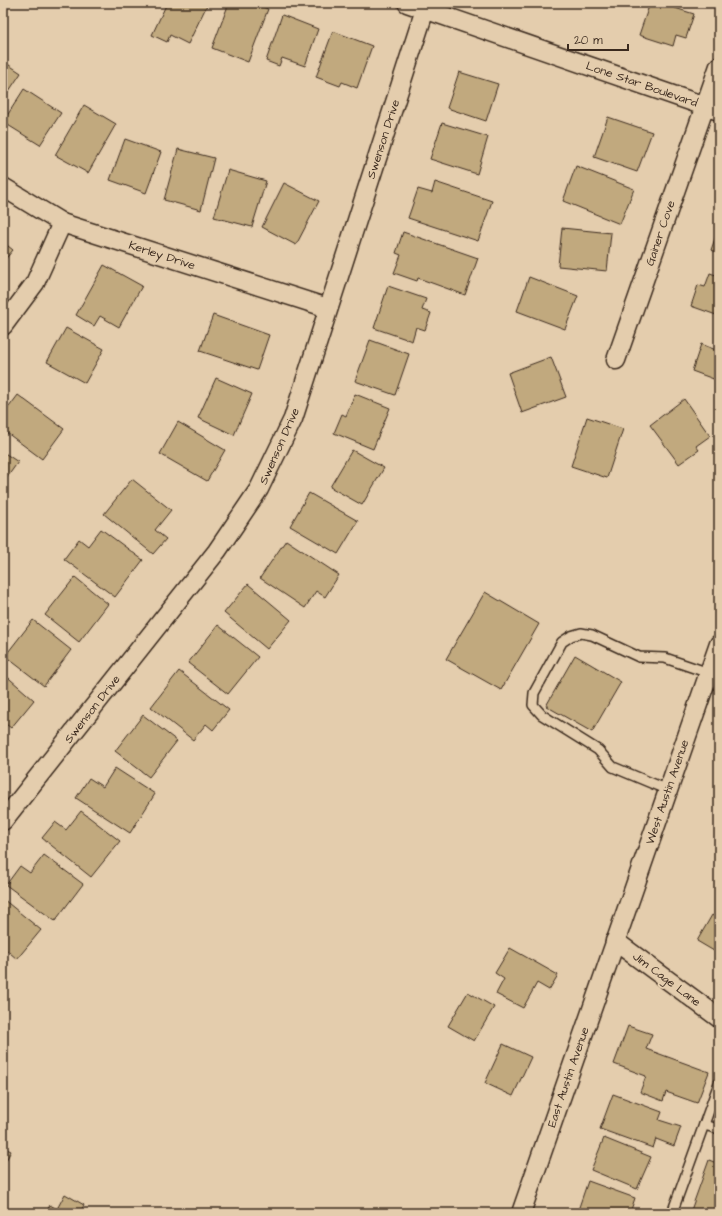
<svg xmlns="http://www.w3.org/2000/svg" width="722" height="1216" viewBox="0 0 722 1216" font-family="'Architects Daughter',sans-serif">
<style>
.building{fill:#c1a97e;stroke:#3b2a1e}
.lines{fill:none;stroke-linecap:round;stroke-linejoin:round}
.lane-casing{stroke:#3b2a1e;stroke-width:12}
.street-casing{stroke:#3b2a1e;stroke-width:21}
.lane{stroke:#e4cdad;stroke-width:9}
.street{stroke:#e4cdad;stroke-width:18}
.labels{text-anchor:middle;stroke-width:4;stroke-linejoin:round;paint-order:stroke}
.street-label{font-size:12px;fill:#3b2a1e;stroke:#e4cdad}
</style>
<rect width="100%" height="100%" fill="#e4cdad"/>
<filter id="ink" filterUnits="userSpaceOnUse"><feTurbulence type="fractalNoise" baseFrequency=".025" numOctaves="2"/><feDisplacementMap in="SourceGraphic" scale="8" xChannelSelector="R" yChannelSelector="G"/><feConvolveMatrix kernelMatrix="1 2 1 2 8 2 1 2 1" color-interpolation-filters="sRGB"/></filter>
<g filter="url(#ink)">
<g class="building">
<path d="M167,3H208L188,44L170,35L167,42L152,35Z"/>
<path d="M229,3H251L268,9L248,62L212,48Z"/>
<path d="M650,3H659L694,14L686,38L676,35L673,46L639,35Z"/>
<path d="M282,15L318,29L305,66L282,58L279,66L266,61Z"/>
<path d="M333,31L372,46L357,88L342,82L340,86L316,77Z"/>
<path d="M3,61L21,73L3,100Z"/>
<path d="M459,72L498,84L486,121L447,108Z"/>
<path d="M24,89L61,113L40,145L3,122Z"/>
<path d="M84,105L116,124L88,173L55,155Z"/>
<path d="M608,117L652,132L637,172L594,157Z"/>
<path d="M442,123L488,137L477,174L430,159Z"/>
<path d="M125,139L161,152L146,193L110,180Z"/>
<path d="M178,149L214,158L201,210L164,200Z"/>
<path d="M576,166L634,189L620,224L563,201Z"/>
<path d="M228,170L266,181L252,227L214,217Z"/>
<path d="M435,182L492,201L478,241L408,218L418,189L432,193Z"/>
<path d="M284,183L319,201L296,245L262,227Z"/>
<path d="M719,227V253L711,250Z"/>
<path d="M562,228L611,233L607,271L558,266Z"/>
<path d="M403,232L478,258L465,295L418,278L417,281L394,273L401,255L396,253Z"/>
<path d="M3,242L13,250L3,262Z"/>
<path d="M104,265L142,286L119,327L100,316L94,326L76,315Z"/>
<path d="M710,273L719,276V316L691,306L698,285L705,287Z"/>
<path d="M529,277L578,296L565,329L517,311Z"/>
<path d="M388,286L426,299L422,310L431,313L425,330L416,327L412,341L374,328Z"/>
<path d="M213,315L269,335L257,370L200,351Z"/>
<path d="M66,328L104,349L85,383L47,362Z"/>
<path d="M370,340L409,354L395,395L355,381Z"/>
<path d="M719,342V381L692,371L701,344L716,350Z"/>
<path d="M551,357L566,397L522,413L508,373Z"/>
<path d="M216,378L252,394L234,435L198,418Z"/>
<path d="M355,394L390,408L373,449L334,433L342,414L346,416Z"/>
<path d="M18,395L64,429L42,459L3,430V415Z"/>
<path d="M684,399L710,436L696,446L699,450L679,464L650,425Z"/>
<path d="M587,417L623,429L607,478L571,466Z"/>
<path d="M178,422L225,450L207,481L160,454Z"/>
<path d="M352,450L384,468L362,505L330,487Z"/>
<path d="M3,452L18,462L3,483Z"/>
<path d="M132,479L171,510L155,530L166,539L153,554L104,514Z"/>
<path d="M309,493L358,521L338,554L290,526Z"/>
<path d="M101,529L143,560L115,597L64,559L79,539L88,546Z"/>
<path d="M286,540L339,575L325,597L316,591L305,608L260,578Z"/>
<path d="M75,577L108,604L79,642L45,615Z"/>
<path d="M248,584L291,620L267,649L224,613Z"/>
<path d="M485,592L539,624L501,690L446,659Z"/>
<path d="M33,620L71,650L44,686L5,656Z"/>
<path d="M218,625L258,657L228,694L188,663Z"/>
<path d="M575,655L621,682L592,732L546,706Z"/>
<path d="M179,671L229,710L213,730L206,724L193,740L151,707Z"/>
<path d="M3,673L34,700L11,728L3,722Z"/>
<path d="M143,715L177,741L149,777L115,751Z"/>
<path d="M115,768L155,794L130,833L76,798L89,778L103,787Z"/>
<path d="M81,811L120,841L91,877L42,838L55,822L66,830Z"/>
<path d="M44,855L83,884L55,921L6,885L20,866L30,873Z"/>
<path d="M3,899L41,930L17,959L3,947Z"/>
<path d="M712,915L719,919V954L697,941Z"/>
<path d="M510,948L558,975L549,990L537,983L523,1008L496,994L504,979L495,973Z"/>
<path d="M468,992L494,1007L474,1041L448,1026Z"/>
<path d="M628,1026L652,1034L646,1049L709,1072L697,1103L666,1092L663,1101L640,1092L646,1076L614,1064Z"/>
<path d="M503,1044L531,1057L513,1096L485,1083Z"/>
<path d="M613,1094L662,1112L659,1120L681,1127L674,1146L656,1139L653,1148L600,1129Z"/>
<path d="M604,1138L651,1157L637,1189L591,1170Z"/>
<path d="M3,1147L11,1151L3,1166Z"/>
<path d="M709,1160L719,1164V1213H690Z"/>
<path d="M588,1181L635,1198L630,1213H577Z"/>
<path d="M65,1194L84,1205L80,1213H46L50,1205L57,1209Z"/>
</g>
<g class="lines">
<defs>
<g id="lane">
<path d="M668,790L613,767L598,750L542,715L533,705L534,693L562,642L571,636L581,633L592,635L639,657L665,658L709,673"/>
<path d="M704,1125L719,1129"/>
<path d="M672,1213L719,1083"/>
</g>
<g id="street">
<path d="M407,3L719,111"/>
<path d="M3,187L62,223L328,308"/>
<path d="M3,326L35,283L62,223"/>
<path d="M616,360L719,66"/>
<path d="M3,821L217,551L259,489L293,419L427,3"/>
<path d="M615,941L719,1018"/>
<path d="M521,1213L719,644"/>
</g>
</defs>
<use href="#lane" class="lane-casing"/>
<use href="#street" class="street-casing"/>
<use href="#lane" class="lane"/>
<use href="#street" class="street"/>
</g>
</g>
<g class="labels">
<g class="street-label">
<text transform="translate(642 84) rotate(19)" y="4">Lone Star Boulevard</text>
<text transform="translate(383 139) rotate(-72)" y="4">Swenson Drive</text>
<text transform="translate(660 233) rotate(-71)" y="4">Gainer Cove</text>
<text transform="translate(162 255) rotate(18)" y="4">Kerley Drive</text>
<text transform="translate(279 446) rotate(-66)" y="4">Swenson Drive</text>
<text transform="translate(92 709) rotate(-52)" y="4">Swenson Drive</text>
<text transform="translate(667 792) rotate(-71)" y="4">West Austin Avenue</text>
<text transform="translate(667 979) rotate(37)" y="4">Jim Cage Lane</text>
<text transform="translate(568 1077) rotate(-71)" y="4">East Austin Avenue</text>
</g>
</g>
<rect width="722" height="1216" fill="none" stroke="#e4cdad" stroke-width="16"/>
<rect x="8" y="8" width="706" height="1200" fill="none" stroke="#3b2a1e" stroke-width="1.5" filter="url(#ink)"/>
<path d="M568 44v6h60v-6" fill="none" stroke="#3b2a1e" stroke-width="2"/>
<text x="574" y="44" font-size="12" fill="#3b2a1e" stroke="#e4cdad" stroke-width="3" paint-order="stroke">20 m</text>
</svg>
